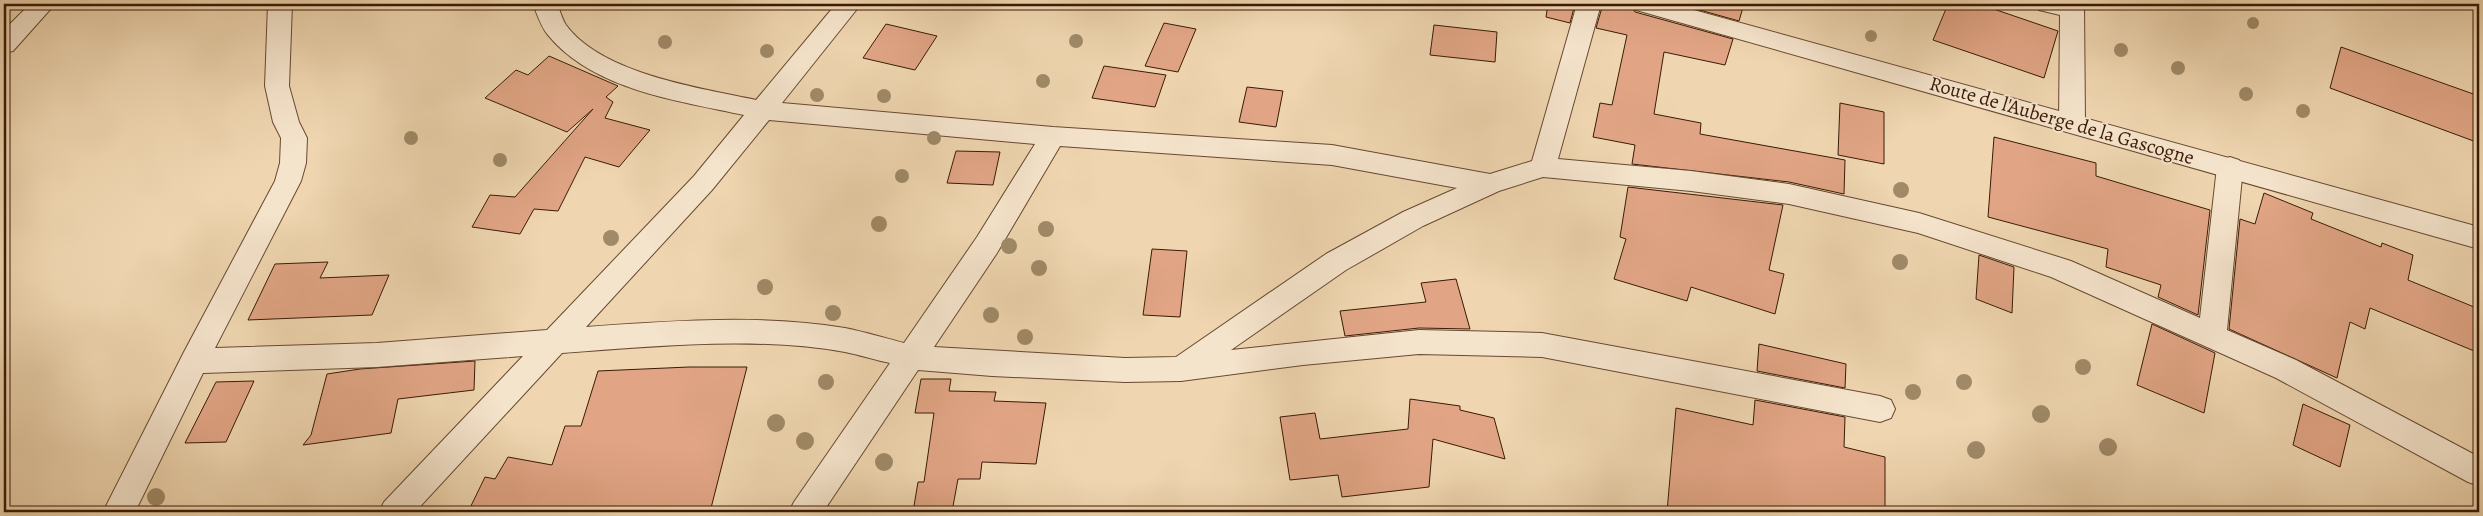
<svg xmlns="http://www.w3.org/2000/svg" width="2483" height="516" viewBox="0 0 2483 516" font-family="Alegreya,serif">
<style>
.building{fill:#e1a585;stroke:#3a1a06}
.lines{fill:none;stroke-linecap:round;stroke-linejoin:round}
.minor-casing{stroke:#674930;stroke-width:2}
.tertiary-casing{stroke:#674930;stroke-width:2}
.minor{fill:#f5e4cc;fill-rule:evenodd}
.tertiary{fill:#f5e4cc;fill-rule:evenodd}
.tree{fill:#a08a68}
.labels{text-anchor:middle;stroke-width:4;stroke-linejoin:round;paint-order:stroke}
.street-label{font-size:20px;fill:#3a1a06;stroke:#f5e4cc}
</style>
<rect width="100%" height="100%" fill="#efd6b0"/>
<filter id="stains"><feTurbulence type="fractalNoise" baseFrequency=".004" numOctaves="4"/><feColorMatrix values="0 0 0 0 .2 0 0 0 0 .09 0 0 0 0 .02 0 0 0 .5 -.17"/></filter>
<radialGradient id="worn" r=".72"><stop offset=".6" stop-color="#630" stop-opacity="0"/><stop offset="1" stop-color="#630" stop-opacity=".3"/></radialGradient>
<g class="building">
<path d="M1548,4H1575L1570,23L1546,17Z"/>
<path d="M1603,4H1630L1635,12L1733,39L1725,65L1664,52L1654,114L1701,123L1700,134L1845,160L1844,194L1789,182L1632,164L1635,145L1593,137L1600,103L1612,105L1627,35L1596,28Z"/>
<path d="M1678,4H1744L1739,21Z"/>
<path d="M1948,4H1979L2058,31L2044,78L1933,40Z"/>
<path d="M1164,23L1196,29L1178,72L1145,66Z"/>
<path d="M886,24L937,36L915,70L863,58Z"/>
<path d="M1434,25L1497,32L1495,62L1430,55Z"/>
<path d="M2341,47L2479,96V143L2330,88Z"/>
<path d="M549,56L618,86L606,97L613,102L605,118L650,130L619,167L585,157L558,211L534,209L520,234L472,227L490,195L515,197L593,109L567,132L485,98L516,70L528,75Z"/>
<path d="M1104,66L1166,75L1155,107L1092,98Z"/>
<path d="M1247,87L1283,91L1276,127L1239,122Z"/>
<path d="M1840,103L1884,112V164L1838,155Z"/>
<path d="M1994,137L2096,163V176L2210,210L2198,315L2158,297L2161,285L2106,267L2108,249L1988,217Z"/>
<path d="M956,151L1000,152L993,185L947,183Z"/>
<path d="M1628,187L1783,205L1769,270L1784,274L1775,314L1691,287L1687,301L1614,279L1626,239L1620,237Z"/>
<path d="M2264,193L2313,213L2311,219L2381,247L2382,243L2413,255L2408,280L2479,309V353L2370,308L2365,329L2350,322L2337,378L2229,329L2240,219L2255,224Z"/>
<path d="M1152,249L1187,251L1180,317L1143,315Z"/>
<path d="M1979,255L2014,267L2012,313L1976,299Z"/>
<path d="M328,262L320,278L389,275L372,315L248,320L275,264Z"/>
<path d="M1456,279L1470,329L1419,328L1345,336L1340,311L1426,302L1421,283Z"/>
<path d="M2152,324L2215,353L2204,413L2137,385Z"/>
<path d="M1759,344L1846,364L1845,388L1757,371Z"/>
<path d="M475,361L474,390L398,399L391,433L303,445L311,435L327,374L360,369Z"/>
<path d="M689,367H747L710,512H468L485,477L495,479L508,457L552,465L565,426H581L598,371Z"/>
<path d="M921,379H951L949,391L996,392L994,401L1046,403L1036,464L982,462L980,479H958L952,512H913L918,482H924L934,413H915Z"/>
<path d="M254,381L226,442L185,443L216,382Z"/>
<path d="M1410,399L1460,406V410L1494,418L1505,459L1433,439L1429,487L1342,497L1338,475L1290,480L1280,417L1315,413L1320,439L1408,429Z"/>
<path d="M1755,400L1845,417L1844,447L1885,457V512H1667L1676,408L1753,425Z"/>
<path d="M2303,404L2350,425L2340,467L2293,445Z"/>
</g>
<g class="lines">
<defs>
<g id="minor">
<path d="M30,4H55L13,51L4,53V30Z"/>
<path d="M268,4H292L289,86L299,122L307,138L306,163L301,181L215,348L377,343L547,330L694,176L744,115C679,101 593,90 548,35C541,27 537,14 533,4H557C560,10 562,19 566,25C602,74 700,88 756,100L836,4H861L782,103L1053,127L1332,145L1490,174L1532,161L1577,4H1601L1558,159L1691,171L1789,184L1919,213L2071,261L2200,318L2217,167L2221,160L2230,157L2239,160L2243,167L2227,330L2296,360L2479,457V486L2468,482L2276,378L2051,277L1918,233L1789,204L1691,191L1543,177L1499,191L1423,226L1346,270L1231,350L1419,330L1542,333L1880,396L1891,400L1895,409L1891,418L1880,422L1542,357L1419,354L1303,365L1181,381L1125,382L992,376L918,370L823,512H789L794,502L890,363C875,360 860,355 845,352C757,336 652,346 562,353L415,512H379L384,502L523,356L377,367L203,373L135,512H103L184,352L275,181L280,163L281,138L273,122L265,86ZM769,120L1035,144L977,237L904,343C885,338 865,332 845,328C760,314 671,321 586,327L712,190ZM1060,146L1332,165L1457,188L1403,212L1326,254L1176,357L1125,358L934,347L997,253Z"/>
<path d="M2035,4H2084L2085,122L2081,129L2072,131L2063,129L2059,122L2060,15L2039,10Z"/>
</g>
<path id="tertiary" d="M1632,4H1672L2479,227V249L1636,10Z"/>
</defs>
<use href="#minor" class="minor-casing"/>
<use href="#tertiary" class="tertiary-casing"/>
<use href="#minor" class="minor"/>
<use href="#tertiary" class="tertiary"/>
</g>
<g class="tree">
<circle cx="2253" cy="23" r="6"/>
<circle cx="1871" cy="36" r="6"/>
<circle cx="1076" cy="41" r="7"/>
<circle cx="665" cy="42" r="7"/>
<circle cx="2121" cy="50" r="7"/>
<circle cx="767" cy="51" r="7"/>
<circle cx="2178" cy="68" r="7"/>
<circle cx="1043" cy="81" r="7"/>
<circle cx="2246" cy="94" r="7"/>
<circle cx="817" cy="95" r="7"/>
<circle cx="884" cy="96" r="7"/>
<circle cx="2303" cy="111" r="7"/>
<circle cx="411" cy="138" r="7"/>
<circle cx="934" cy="138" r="7"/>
<circle cx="500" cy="160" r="7"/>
<circle cx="902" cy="176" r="7"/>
<circle cx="1901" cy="190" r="8"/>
<circle cx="879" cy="224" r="8"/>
<circle cx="1046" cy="229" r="8"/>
<circle cx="611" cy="238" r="8"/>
<circle cx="1009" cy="246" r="8"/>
<circle cx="1900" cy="262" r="8"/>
<circle cx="1039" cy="268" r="8"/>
<circle cx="765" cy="287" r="8"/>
<circle cx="833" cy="313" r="8"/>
<circle cx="991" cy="315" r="8"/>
<circle cx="1025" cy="337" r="8"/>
<circle cx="2083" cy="367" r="8"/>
<circle cx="826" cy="382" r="8"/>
<circle cx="1964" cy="382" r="8"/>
<circle cx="1913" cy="392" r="8"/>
<circle cx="2041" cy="414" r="9"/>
<circle cx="776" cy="423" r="9"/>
<circle cx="805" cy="441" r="9"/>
<circle cx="2108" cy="447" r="9"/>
<circle cx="1976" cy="450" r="9"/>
<circle cx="884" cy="462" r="9"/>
<circle cx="156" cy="497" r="9"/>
</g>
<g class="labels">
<g class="street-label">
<text transform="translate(2062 120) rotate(16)" y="7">Route de l'Auberge de la Gascogne</text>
</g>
</g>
<rect width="2483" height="516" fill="none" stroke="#efd6b0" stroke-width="20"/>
<rect x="5" y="5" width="2473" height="506" fill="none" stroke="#3a1a06" stroke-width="2.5"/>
<rect x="10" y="10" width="2463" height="496" fill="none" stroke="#3a1a06"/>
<rect width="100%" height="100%" filter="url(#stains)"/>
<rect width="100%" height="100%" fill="url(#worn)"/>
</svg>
